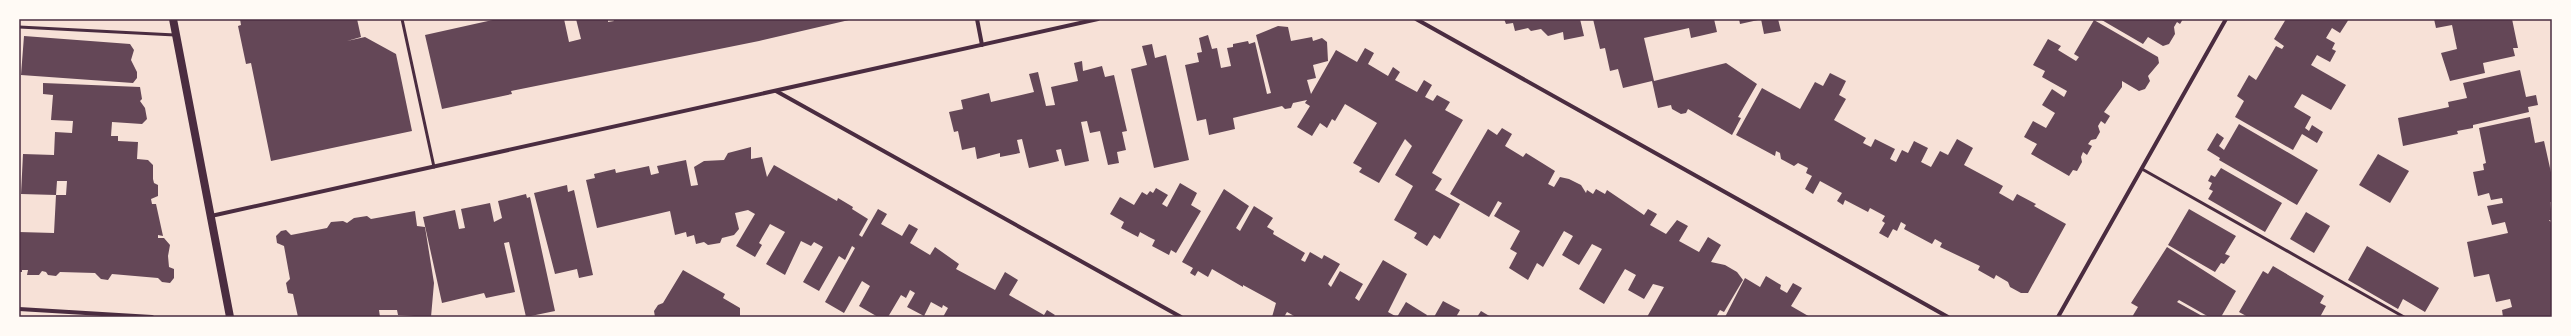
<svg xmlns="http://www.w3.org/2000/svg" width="2571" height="336" viewBox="0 0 2571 336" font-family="Montserrat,sans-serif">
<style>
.building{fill:#644757;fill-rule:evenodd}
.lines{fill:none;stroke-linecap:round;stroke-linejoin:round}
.service{stroke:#4a2c40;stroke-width:3}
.minor{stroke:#4a2c40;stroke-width:4}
.secondary{stroke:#4a2c40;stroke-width:8}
.neatline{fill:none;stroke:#4a2c40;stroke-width:1.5}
</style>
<rect width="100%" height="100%" fill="#f7e1d7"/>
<g class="building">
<path d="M240,19H357L361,37L347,41L365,37L396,54L412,131L271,161L251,63L246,64L238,26L241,25Z"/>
<path d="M497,19H564L569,42L581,39L576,19H608V22L614,21L613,19L849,20L759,41L511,91L512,94L442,109L425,35Z"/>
<path d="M1504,19H1580L1584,36L1564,40L1563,32L1548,36L1541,29L1531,31L1528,28L1515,31L1513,23L1506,24Z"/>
<path d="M1593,19H1714L1717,32L1691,38L1689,28L1644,38L1654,81L1726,63L1757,84L1738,117L1741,118L1732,135L1688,109L1686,113L1681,114L1672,109L1671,105L1658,108L1652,81L1623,88L1618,69L1610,71L1605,48L1600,49Z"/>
<path d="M1739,19H1757L1758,20L1740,24Z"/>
<path d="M1761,19H1778L1781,31L1764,34Z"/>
<path d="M2100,19H2183L2180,24L2177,22L2174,27L2175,34L2169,44L2163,46L2148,37L2143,44Z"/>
<path d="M2286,19H2349L2340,33L2332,28L2326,38L2335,43L2332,49L2336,51L2330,62L2317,55L2311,65L2346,85L2331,110L2302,94L2294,107L2311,117L2305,128L2309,131L2312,125L2323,132L2317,143L2302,134L2293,150L2235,117L2244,101L2237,96L2249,75L2256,80L2276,46L2282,49L2284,46L2274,39Z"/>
<path d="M2434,19H2512L2518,48H2513L2515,56L2483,63L2485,73L2450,81L2441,53L2457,49L2452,25L2436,28Z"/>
<path d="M2094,20L2158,57L2159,63L2148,76L2150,81L2145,89L2139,91L2122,81V87L2104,112L2110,116L2105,124L2101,121L2098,126L2100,132L2096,139L2091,140L2088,144L2092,146L2087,155L2083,152L2081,157L2082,162L2077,171L2073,170L2069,176L2031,154L2037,144L2024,137L2033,121L2046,128L2055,113L2042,105L2052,89L2064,97L2067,91L2042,77L2045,71L2033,65L2048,39L2061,46L2058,50L2076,61L2079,57L2074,54Z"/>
<path d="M1278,26L1288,27L1291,41L1312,37L1313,41L1322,38L1327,42L1328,61L1313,65L1316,78L1307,80L1311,94L1336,50L1357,62L1365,48L1374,53L1368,64L1388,76L1393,67L1400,72L1395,80L1417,92L1424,80L1432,85L1425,97L1433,101L1437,95L1450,102L1445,110L1463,120L1432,173L1442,179L1435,190L1460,204L1440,239L1434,235L1427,246L1414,238L1417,233L1394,220L1413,186L1395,175L1412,146L1405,139L1379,183L1359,172L1362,168L1353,163L1377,123L1345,104L1335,121L1332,119L1327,128L1320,123L1312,136L1297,127L1310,106L1305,103L1307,100L1293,103L1291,108L1285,109L1282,106L1233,118L1235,129L1209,135L1206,119L1197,121L1185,65L1199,62L1197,53L1202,52L1199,38L1208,35L1212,49L1217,48L1221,68L1231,66L1227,48L1233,47V44L1248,41L1249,44L1255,42L1267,94L1271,93L1256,35Z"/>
<path d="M24,36L130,44L134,50L131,60L137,72V78L133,83L21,75Z"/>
<path d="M1152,44L1155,58L1166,55L1189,160L1154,168L1131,69L1147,65L1142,46Z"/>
<path d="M1082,61L1083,71L1102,66L1105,77L1114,75L1127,131L1122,132L1126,150L1117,152L1119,163L1108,165L1100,131L1090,133L1087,121L1081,122L1089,161L1065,166L1061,149L1056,150L1059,161L1029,168L1022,139L1017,140L1020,153L1000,157V153L977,159L975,147L962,150L958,131L954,132L949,112L963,109L961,100L989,93L991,102L1034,92L1029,74L1038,72L1046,106L1055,105L1051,87L1078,81L1074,63Z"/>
<path d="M2520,70L2526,97L2536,95L2538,105L2528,107L2529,112L2473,125V128L2457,131L2458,134L2403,146L2398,118L2449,107L2448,102L2467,98L2463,83Z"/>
<path d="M1830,73L1846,81L1839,95L1846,99L1834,120L1866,138L1863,143L1871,147L1875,139L1895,149L1890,159L1896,162L1902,150L1908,153L1914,141L1928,148L1921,162L1931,167L1940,151L1948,155L1957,139L1973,148L1964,165L2003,186L1999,193L2013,201L2017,194L2036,204L2034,206L2066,224L2028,293H2021L2010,287L2008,282L1996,275L1994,279L1978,270L1980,266L1940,247L1942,243L1935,239L1932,244L1904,229L1906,225L1901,222L1897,231L1893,229L1888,238L1879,233L1885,223L1882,221L1885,216L1870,208L1868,212L1845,200L1843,205L1837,201L1842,193L1820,181L1813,194L1805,189L1812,176L1806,173L1808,168L1798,163L1794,166L1781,159L1780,153L1776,151L1775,156L1736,135L1762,88L1800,109L1815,82L1823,86Z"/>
<path d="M43,83L140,87L142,99L140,101L145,108L147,119L142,124L112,122L111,136H118V141L138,142L137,159L148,160L153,165V179L154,183L158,185V196L151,199L152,204H156L163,236L158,235V238H164L170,245L168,256L169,267L174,269V278L170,283L162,282L158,278L112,274L108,280L101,279L95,273L60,272L56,276L48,275L46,272L42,271L39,275H27L28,270H22V272H19V232L54,233L56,195L21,194L23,154L54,155L55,132L72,133L73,121L51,120L53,95L43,94ZM57,181H67L66,195H56Z"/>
<path d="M2530,117L2535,143L2544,141L2552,177V202H2550L2552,220H2549L2552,224V317H2503L2502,310L2512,307L2510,299L2496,302L2489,274L2474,277L2467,242L2508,233L2505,222L2492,225L2487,206L2503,203L2502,198L2491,200L2489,193L2478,196L2473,172L2484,170L2483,164L2486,163L2479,128Z"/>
<path d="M2239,124L2318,170L2297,205L2219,160L2220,158L2207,150L2217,133L2224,138L2219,146L2224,150Z"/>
<path d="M1502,128L1512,134L1505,146L1523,157L1526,153L1555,171L1548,184L1554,187L1560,177L1569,179L1581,185L1586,193L1587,190L1593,194L1596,189L1605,194L1607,190L1644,215L1648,209L1657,214L1650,225L1666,234L1677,220L1688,226L1679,241L1699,252L1708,237L1721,245L1711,262L1725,265L1737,272L1743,280L1724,312L1720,310L1716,317H1647L1664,287L1653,284L1644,299L1628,290L1636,275L1625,269L1604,304L1579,289L1602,249L1592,244L1579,265L1562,255L1573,236L1564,231L1543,267L1537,263L1528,280L1509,268L1517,253L1510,249L1520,231L1494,216L1502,203L1498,201L1489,217L1450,194L1488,129L1497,135Z"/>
<path d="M751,147V159L762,157L767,177L774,165L837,201L838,198L853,207L852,209L868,219L859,235L862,237L878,209L887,214L881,224L902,236L909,224L918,229L910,243L930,255L935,247L959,264L956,269L995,290L1005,272L1018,280L1009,295L1044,315L1047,310L1055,315L1053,317H943L948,308L943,305L942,308L931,302L924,316L907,307L915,293L910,290L906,298L901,295L888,317H878L859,306L870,286L862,281L844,313L825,302L855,248L852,246L845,260L839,256L819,291L803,282L823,247L814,242L811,246L801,241L785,275L766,264L785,232L770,224L759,243L762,245L755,257L736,246L755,214L748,210L735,213L739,229L734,235L722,238L720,243L708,245L704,242L696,244L694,235L687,237L686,232L675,235L670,211L597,228L586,180L595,178L594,174L615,169L616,173L649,166L651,175L659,173L657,166L686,160L691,186L698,185L694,167L704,161L724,160L728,153Z"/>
<path d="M2378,154L2409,171L2390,203L2359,185Z"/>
<path d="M2221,168L2282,203L2265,232L2208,199L2213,191L2209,189L2212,183L2208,181L2211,175L2215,177Z"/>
<path d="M1180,183L1197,193L1191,205L1201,211L1176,253L1171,250L1169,255L1152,246L1155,240L1149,237L1140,232L1138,237L1121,228L1124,222L1110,214L1120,197L1134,205L1142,192L1147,195L1150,191L1153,193L1156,188L1168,195L1162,204L1167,207Z"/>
<path d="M567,185L568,192L574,190L593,275L579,278L577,269L555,274L534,193Z"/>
<path d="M1224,189L1249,206L1236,228L1240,231L1254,206L1273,218L1267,227L1274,231L1273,234L1305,253L1301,260L1305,262L1310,252L1322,259L1324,255L1340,264L1328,284L1331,287L1340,271L1363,284L1355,298L1359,301L1383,260L1407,274L1388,312L1397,317H1296L1287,312L1284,317H1272L1276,303L1243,285V287L1212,269L1208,277L1198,271L1195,276L1190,273L1193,268L1182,262Z"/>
<path d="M526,194L527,198L530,197L555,311L526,317L509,242L504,243L515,292L486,298L484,293L442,303L423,217L455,210L459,229L465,228L461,209L490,203L494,222L502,218L498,201Z"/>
<path d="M2189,209L2236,236L2225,254L2230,256L2224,264L2221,263L2215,272L2168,245Z"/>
<path d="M415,211L417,226L425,227L434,283L431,317L398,315L397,310H379L380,317H298L293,294L288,293L286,283L290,279L284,246L277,243L276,236L281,231L286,230L291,235L327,228L331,222L343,221L347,223L354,218L367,216L371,219Z"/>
<path d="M2306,212L2330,226L2314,253L2290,239Z"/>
<path d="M2367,246L2439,288L2425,312L2403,299L2398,309L2348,280Z"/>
<path d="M2167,247L2236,291L2221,317H2209L2179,300L2177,302L2204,317H2132L2138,307L2131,303Z"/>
<path d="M2273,266L2324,296L2320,303L2326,306L2320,317H2248L2239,312L2263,271L2268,274Z"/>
<path d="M683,270L725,294L723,298L740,308V317H655L654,311L658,305L663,303Z"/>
<path d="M1766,276L1781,285L1780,289L1787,293L1793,283L1802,288L1791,306L1810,317H1725L1745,278L1760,287Z"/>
<path d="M1443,301L1460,310L1456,317H1434Z"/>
<path d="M1406,302L1427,315L1426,317H1397Z"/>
<path d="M1481,311L1491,317H1477Z"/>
</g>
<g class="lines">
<g class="service">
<path d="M402,19L434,167"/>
<path d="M19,27L175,35"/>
<path d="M2142,169L2404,317"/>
</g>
<g class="minor">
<path d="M977,19L982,45"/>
<path d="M1416,19L1948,317"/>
<path d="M776,91L1181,317"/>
<path d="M211,216L1098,19"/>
<path d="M19,309L152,317"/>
<path d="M2058,317L2226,19"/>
</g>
<path class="secondary" d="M173,19L230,317"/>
</g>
<rect width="2571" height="336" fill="none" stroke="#fffaf5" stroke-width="40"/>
<rect x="20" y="20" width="2531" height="296" class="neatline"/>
</svg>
